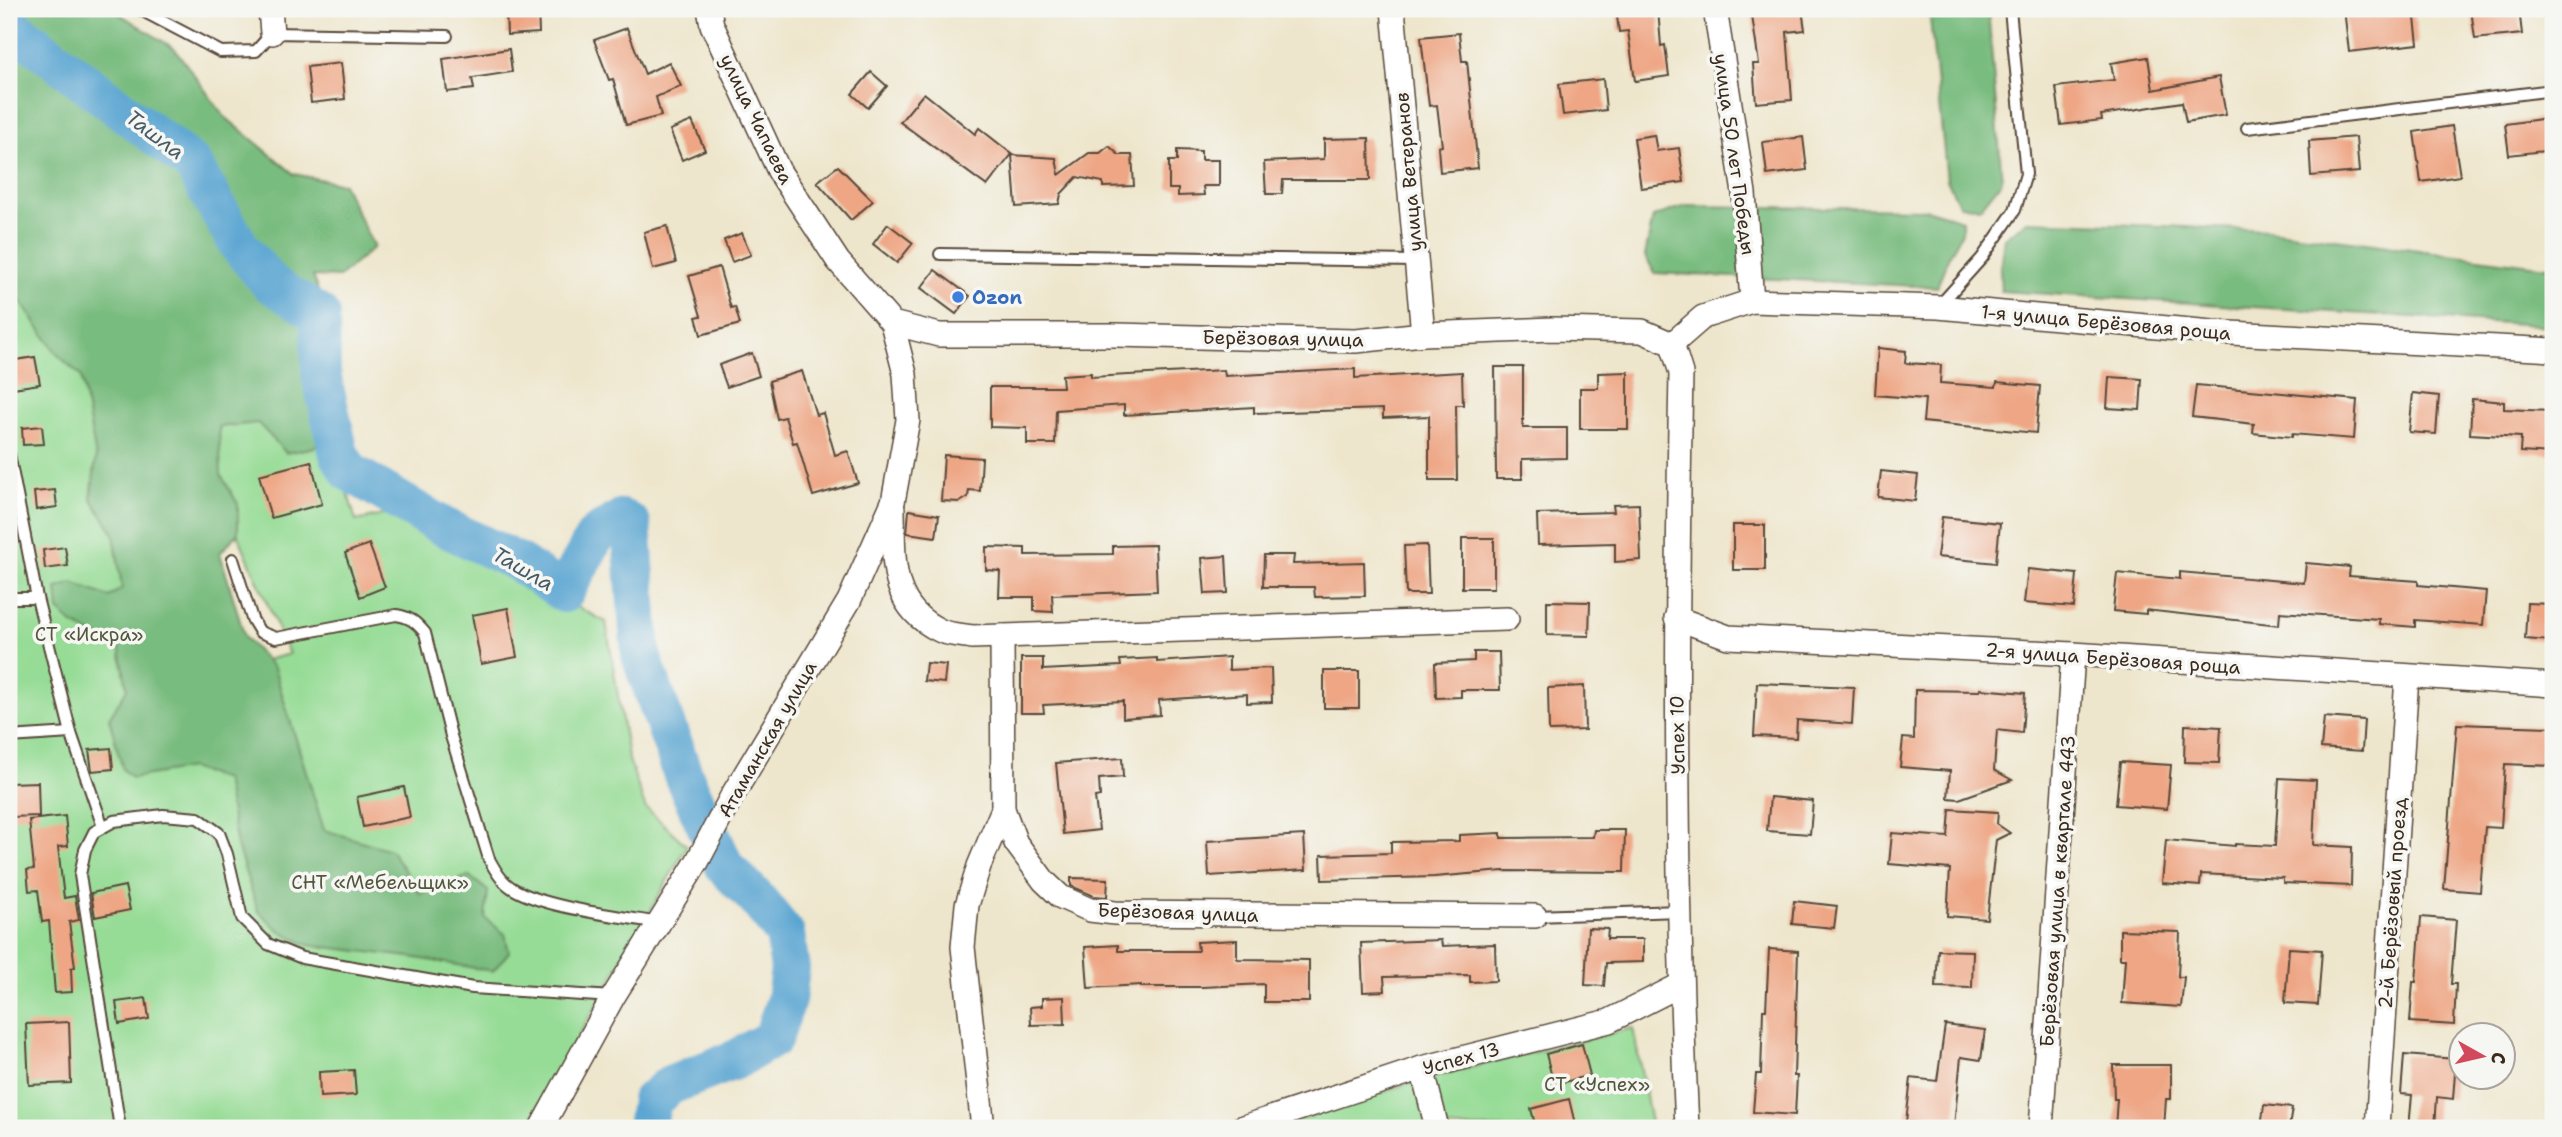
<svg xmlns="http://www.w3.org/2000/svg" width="2562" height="1137" viewBox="0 0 2562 1137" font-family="'Shantell Sans',sans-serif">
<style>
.green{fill:#97dc96;stroke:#69835a;stroke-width:2}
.forest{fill:#79bc7f;stroke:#5a734e;stroke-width:2}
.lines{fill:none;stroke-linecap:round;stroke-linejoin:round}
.river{stroke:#58a4d1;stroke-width:40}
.building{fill:#eea684}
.service-casing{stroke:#564638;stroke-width:14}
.minor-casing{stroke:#564638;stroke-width:26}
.service{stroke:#fff;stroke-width:10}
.minor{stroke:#fff;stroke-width:23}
.shop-dot{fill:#3f7fe0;stroke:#f6f6f2;stroke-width:2.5}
.labels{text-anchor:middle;stroke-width:7;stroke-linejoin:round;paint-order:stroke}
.street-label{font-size:19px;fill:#3b2a1e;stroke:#f6f6f2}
.shop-label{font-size:19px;font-weight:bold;fill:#366cbe;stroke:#f6f6f2;text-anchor:start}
.park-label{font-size:19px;fill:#52563c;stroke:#f6f6f2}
.water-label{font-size:21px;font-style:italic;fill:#475b66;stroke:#f6f6f2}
</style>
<rect width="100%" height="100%" fill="#f6f6f2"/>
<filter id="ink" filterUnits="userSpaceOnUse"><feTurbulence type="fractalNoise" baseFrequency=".0143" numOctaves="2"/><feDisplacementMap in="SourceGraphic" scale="14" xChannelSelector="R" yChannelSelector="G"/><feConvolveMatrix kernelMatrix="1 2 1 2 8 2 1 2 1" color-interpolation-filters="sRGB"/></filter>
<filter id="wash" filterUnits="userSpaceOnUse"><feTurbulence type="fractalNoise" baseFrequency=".00686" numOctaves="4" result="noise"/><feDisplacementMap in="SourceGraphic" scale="28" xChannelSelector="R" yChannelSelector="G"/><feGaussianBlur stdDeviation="1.57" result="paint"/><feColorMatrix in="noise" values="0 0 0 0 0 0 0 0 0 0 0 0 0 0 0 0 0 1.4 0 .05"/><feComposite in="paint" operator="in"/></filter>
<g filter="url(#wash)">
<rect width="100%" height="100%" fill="#eee6cc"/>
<g class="green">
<path d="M9,168L72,296L192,679L289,654L217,486L185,339L295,313L356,521L396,512L606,622L628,757L645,807L687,846L526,1128H9Z"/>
<path d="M1633,1028L1652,1128H1276L1412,1082Z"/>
</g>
<g class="forest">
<path d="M9,9H112L175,49L224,116L294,174L343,184L374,247L339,277L313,276L334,336L344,395L315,447L286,453L258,423L219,427L221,475L238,504V533L220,553L245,638L274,668L324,830L391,850L420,894L469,876L488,891L485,918L505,934L509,952L493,971L410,957L308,945L280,931L258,911L237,846L225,780L190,768L132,778L123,770L109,718L127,689L120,649L71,623L59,610L57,588L73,583L109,597L122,588L114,534L91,498L96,457L81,376L58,355L11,288L9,283V218L14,214L9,184Z"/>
<path d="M1929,9H1988L2002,181L1981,207L1960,206L1947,180Z"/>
<path d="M1685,206L1926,209L1962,220V232L1948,258L1937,287L1655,273L1645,256L1653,217Z"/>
<path d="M2027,221L2268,230L2553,268V326L2001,291L2000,269L2004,238Z"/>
</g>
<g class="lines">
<path class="river" d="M9,24L192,164L240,247L270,283L320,315L321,374L339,454L350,472L442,526L518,562L564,593L596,535L622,519L631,524L641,656L684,777L725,867L756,898L785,934L790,969L786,1000L773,1038L737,1059L670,1085L651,1101L647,1128"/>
</g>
<g id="blocks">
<g class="building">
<path d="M506,9H538L539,33L507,35Z"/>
<path d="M1616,9H1658L1661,46L1665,45L1669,76L1635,81L1628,31L1619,32Z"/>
<path d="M1751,9H1802L1805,30L1787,32L1792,100L1756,103L1753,64H1759Z"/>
<path d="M2344,9H2414L2418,44L2349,52Z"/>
<path d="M2471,9H2519L2522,34L2475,39Z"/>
<path d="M627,28L645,74L669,62L681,86L656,97L661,116L626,125L613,79L609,80L594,40Z"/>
<path d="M1459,33L1462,61H1467L1478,168L1440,172L1438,147L1442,146L1437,105L1429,106L1421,37Z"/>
<path d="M509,49L512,72L472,78L474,89L447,92L443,59Z"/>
<path d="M2148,57L2153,90L2219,77L2226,115L2186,122L2182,102L2101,115L2102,120L2061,125L2056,87L2114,80L2111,63Z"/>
<path d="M341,63L345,99L311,103L307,67Z"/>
<path d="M871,72L887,86L868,108L852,94Z"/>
<path d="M1603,79L1606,110L1563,115L1559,84Z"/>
<path d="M924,93L975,134L979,128L1012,154L987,186L900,122Z"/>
<path d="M2549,118L2553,150L2509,155L2505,124Z"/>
<path d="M692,121L705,150L682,160L670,130Z"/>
<path d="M2452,126L2460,176L2421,182L2414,132Z"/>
<path d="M1654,135L1657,151L1679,148L1684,182L1641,188L1634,138Z"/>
<path d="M1803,137L1807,170L1767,175L1763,142Z"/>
<path d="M2356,137L2359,172L2311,176L2309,141Z"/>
<path d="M1369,138L1370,180H1283L1282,194H1266L1264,162L1324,159V139Z"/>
<path d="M1109,146L1119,155H1132L1134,186L1103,187V182L1077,177L1061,194L1059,204L1016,207L1012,155L1056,158L1059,175L1089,153H1100Z"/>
<path d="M1177,150L1201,151V160H1219V186H1203L1204,195L1178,196V189H1169V161H1177Z"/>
<path d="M838,166L873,201L851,220L817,182Z"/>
<path d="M888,224L913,243L897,263L873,244Z"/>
<path d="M667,226L676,263L653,269L644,232Z"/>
<path d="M742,233L751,255L732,262L724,240Z"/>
<path d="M719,267L731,308L735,307L740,324L701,335L696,317L701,316L689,276Z"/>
<path d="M935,270L970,296L956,314L921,288Z"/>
<path d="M1878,348L1906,351L1905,363L1941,365L1940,383L1996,387L1997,382L2040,386L2036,433L1923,422L1925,399L1875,395Z"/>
<path d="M752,353L759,376L727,387L719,365Z"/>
<path d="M35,357L40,384L13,388L9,361Z"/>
<path d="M1495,367H1523V428H1567V458L1522,459V479H1496Z"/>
<path d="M1355,369V378L1462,372L1463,405H1456L1457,480H1429V416L1383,418V409L1254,413V407L1124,415V405L1056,410L1055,444H1027V428L990,427V387H1063L1062,375L1091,373V377L1224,370L1225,376Z"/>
<path d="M802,371L816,415L823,413L835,455L848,451L858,483L813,496L797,442L793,443L785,417L777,419L769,381Z"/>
<path d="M1628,372V429H1580V388H1598V373Z"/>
<path d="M2109,377L2142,379L2140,410L2107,408Z"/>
<path d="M2196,385L2357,400L2354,439L2292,434V437L2253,433L2254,424L2192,417Z"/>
<path d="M2413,393L2439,396L2436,434L2409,432Z"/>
<path d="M2472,399L2504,402V409L2553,411V454L2520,452L2521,437L2470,434Z"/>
<path d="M42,426L44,444L23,445L22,428Z"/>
<path d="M944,455L982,458L980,491L969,490L968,497L960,502L941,501Z"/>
<path d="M311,461L322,504L271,518L259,475Z"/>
<path d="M1881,471L1918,475L1915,501L1878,497Z"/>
<path d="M55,490L57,507L36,510L34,492Z"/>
<path d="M1639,504L1641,560L1615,562V543L1538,545L1537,514L1614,512L1613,505Z"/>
<path d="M909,510L939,515L936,537L907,533Z"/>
<path d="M1942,517L2000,523L1996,563L1937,557Z"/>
<rect x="1733" y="525" width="32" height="45"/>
<rect x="1462" y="538" width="32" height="50"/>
<path d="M369,544L385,587L360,597L345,553Z"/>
<path d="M1155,545L1157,591L1052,595L1053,612L1034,611V597H999L1000,571L986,570V547L1025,548V555L1113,554V546Z"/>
<path d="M1427,545L1429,594H1406L1404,546Z"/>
<path d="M65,547L68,566L45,569L43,550Z"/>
<path d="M1264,555H1294L1293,564L1364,562L1365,596L1315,597L1314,587H1263Z"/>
<path d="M1226,556L1228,593L1205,594L1202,558Z"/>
<path d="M2306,563L2350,567L2349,576L2418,581V585L2486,591L2483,625L2415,620V627L2379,624V619L2280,612L2279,625L2146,610V614L2113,611L2117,573L2180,579V572L2304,583Z"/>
<path d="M2028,569L2077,574L2074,607L2024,603Z"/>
<path d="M1547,601L1590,602L1589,636L1547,635Z"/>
<path d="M2527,603L2553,604L2550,641L2525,639Z"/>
<path d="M508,608L517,657L481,664L472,615Z"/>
<path d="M1474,652H1499L1500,690H1461V697L1436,698L1435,663L1474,661Z"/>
<path d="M1229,657V670L1271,668L1272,702L1247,703V694L1159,700L1160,715L1123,718V701L1043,705L1044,713H1021V658H1043V670L1121,666L1120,660L1157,658V662Z"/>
<path d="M926,663L946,665L944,683L924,681Z"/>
<rect x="1324" y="671" width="35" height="37"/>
<path d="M1757,683L1854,687L1852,724L1797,720L1796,738L1754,736Z"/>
<path d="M1584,686L1585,730L1549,731L1548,688Z"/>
<path d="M1980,689L2025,693L2022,733L1997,730L1994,770L2012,780L1959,799L1948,798L1950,771L1900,767L1903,738L1914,739L1915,690L1980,691Z"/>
<path d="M2324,717L2364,720L2362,751L2321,748Z"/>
<path d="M2457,724L2553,727V766L2505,764L2501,828L2485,827L2480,892L2444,889Z"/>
<path d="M2185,725L2221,727L2219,763L2184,762Z"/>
<path d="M111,748L113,769L92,771L89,750Z"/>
<path d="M1122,758L1123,777L1099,779L1100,796L1095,797L1099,830L1063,834L1056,763Z"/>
<path d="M2120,762L2171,765L2167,809L2116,805Z"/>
<path d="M2279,778L2316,780L2313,845L2352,847L2351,886L2283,883V878L2201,874L2200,886L2162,883L2166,840L2235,846V844L2275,846Z"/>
<path d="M38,782L39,816L9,817V783Z"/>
<path d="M404,787L410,817L363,827L357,797Z"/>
<path d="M1770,797L1813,801L1810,834L1767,831Z"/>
<path d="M1950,809L1998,812L1997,824L2010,833L1996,840L1987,919L1947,916L1950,869L1889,864L1892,833L1948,837Z"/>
<path d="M65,816L68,846L58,847L64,898L75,896L79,920L69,922L75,967L71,968L72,992L55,993L49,921L42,922L38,890L29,891L27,870L34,869L29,820Z"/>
<path d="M1594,830H1625L1624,872L1503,871L1434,877L1322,880L1321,855L1391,853V842L1459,841V835L1501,833V838L1593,837Z"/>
<path d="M1304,835L1306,870L1209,876L1207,841Z"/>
<path d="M1071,878L1108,879L1107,897L1094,896L1071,886Z"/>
<path d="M125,886L130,910L95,917L91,893Z"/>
<path d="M1794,901L1837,906L1834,928L1792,924Z"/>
<path d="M2421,917L2456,920L2451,984H2456L2454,1025L2410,1022L2413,982H2416Z"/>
<path d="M1588,928L1608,929L1607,939H1643V962L1606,963L1604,986L1585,985Z"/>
<path d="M2120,930L2180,932L2178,977H2184L2181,1007L2122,1003L2125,959H2120Z"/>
<path d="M1237,940V959L1309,960V1002H1264V984L1202,987H1141V985L1088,988L1085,947L1118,945V951H1198L1197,942Z"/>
<path d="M1441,940L1442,946L1495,944L1496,981L1470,982V975L1384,977L1385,991L1363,992L1361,943Z"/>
<path d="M2289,948L2322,950L2318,1005L2285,1003Z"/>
<path d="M1769,949L1798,951L1794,1076H1797L1795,1115L1753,1112L1756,1074H1761L1763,1010H1766Z"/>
<path d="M1938,950L1973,951L1972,988L1936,987Z"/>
<path d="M1064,997L1065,1024L1031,1025L1030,1007L1042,1006V998Z"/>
<path d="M146,998L149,1019L119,1024L116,1002Z"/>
<path d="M69,1022L71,1083L29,1085L26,1024Z"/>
<path d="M1945,1025L1985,1030L1981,1060L1961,1057L1954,1126L1906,1122L1911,1078L1937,1081Z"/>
<path d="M1582,1044L1590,1075L1554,1085L1546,1054Z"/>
<path d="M2404,1055L2456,1059L2453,1099L2437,1097L2435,1128H2409L2412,1095L2401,1094Z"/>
<path d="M2113,1065H2171V1099H2166L2164,1128H2115L2117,1099H2114Z"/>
<path d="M354,1070L356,1095L320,1097L319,1072Z"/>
<path d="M1569,1099L1576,1128H1536L1531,1109Z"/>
<path d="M2264,1105L2292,1108L2289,1128H2261Z"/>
</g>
</g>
</g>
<g filter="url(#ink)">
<use href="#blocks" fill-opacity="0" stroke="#564638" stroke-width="2"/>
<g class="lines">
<defs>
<g id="service">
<path d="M139,9L221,52L256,51L272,33L447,36"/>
<path d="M2247,128L2553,90"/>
<path d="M940,254L1416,261"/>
<path d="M1939,306L1982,258L2015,210L2026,174L2010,9"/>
<path d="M9,454L37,598L71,733L103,827"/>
<path d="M233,559L252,619L260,632L276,638L396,615C410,617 416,622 425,633L451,736L489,859C495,870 501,881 512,888C544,908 619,916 659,923"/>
<path d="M9,598H37"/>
<path d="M9,737L71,733"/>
<path d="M1535,916L1680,911"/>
<path d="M120,1128L80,875L85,850L94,832L114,821L163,815L198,818L219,833L227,854L242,918L268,944L302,958L473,988L613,997"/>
</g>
<g id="minor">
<path d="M270,9L272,33"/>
<path d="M1393,9L1423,334"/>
<path d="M1715,9L1744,193L1752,301"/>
<path d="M892,323L939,335H1115L1356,341L1423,334L1552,329L1642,331L1672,344"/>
<path d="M1672,344L1703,317L1752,301L1938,307L2212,332L2553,350"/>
<path d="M1672,344L1681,373C1676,625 1675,877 1687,1128"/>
<path d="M893,509C894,558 888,607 941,631C950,635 962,635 972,637L1507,619"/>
<path d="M1676,618L1728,637L2073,654L2553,685"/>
<path d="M1002,636L1003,809L1016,843L1044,881L1061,897L1090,910L1115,913L1535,916"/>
<path d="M1422,1068L1437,1128"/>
<path d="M541,1128L613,997L697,862L732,796L849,601L893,502L908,420L905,374L892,323L838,261L779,171L712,25L709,9"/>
<path d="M983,1128L963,947L967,905L979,866L1003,809"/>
<path d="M1241,1128L1422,1068L1609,1021L1680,985"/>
<path d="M2041,1128L2073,654"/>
<path d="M2377,1128L2407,677"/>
</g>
</defs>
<use href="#service" class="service-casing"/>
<use href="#minor" class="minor-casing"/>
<use href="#service" class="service"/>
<use href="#minor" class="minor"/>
</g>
</g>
<circle class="shop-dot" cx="958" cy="297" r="7"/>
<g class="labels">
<g class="street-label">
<text transform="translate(757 119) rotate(64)" y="7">улица Чапаева</text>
<text transform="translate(1735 154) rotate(82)" y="7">улица 50 лет Победы</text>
<text transform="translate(1408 172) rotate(-95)" y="7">улица Ветеранов</text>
<text transform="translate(2106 322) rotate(5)" y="7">1-я улица Берёзовая роща</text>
<text transform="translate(1283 338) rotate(1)" y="7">Берёзовая улица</text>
<text transform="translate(2113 658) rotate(4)" y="7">2-я улица Берёзовая роща</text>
<text transform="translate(1677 735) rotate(-91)" y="7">Успех 10</text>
<text transform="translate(767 739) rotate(-60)" y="7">Атаманская улица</text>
<text transform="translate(2057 891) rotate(-86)" y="7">Берёзовая улица в квартале 443</text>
<text transform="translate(2392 903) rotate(-86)" y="7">2-й Берёзовый проезд</text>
<text transform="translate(1178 912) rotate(2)" y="7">Берёзовая улица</text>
<text transform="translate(1461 1058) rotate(-15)" y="7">Успех 13</text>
</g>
<g class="shop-label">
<text x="972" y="304">Ozon</text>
</g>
<g class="park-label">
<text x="89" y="641">СТ «Искра»</text>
<text x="380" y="889">СНТ «Мебельщик»</text>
<text x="1597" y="1091">СТ «Успех»</text>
</g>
<g class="water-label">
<text transform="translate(155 135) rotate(37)" y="7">Ташла</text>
<text transform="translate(523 569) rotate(30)" y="7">Ташла</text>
</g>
</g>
<rect width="2562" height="1137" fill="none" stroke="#f6f6f2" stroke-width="35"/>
<g transform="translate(2482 1056) rotate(98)"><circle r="33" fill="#f6f6f2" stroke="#aba49d" stroke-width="2"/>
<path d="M0-5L12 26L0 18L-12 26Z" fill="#d1495b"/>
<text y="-10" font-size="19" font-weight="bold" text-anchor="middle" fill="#3b2a1e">С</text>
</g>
</svg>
